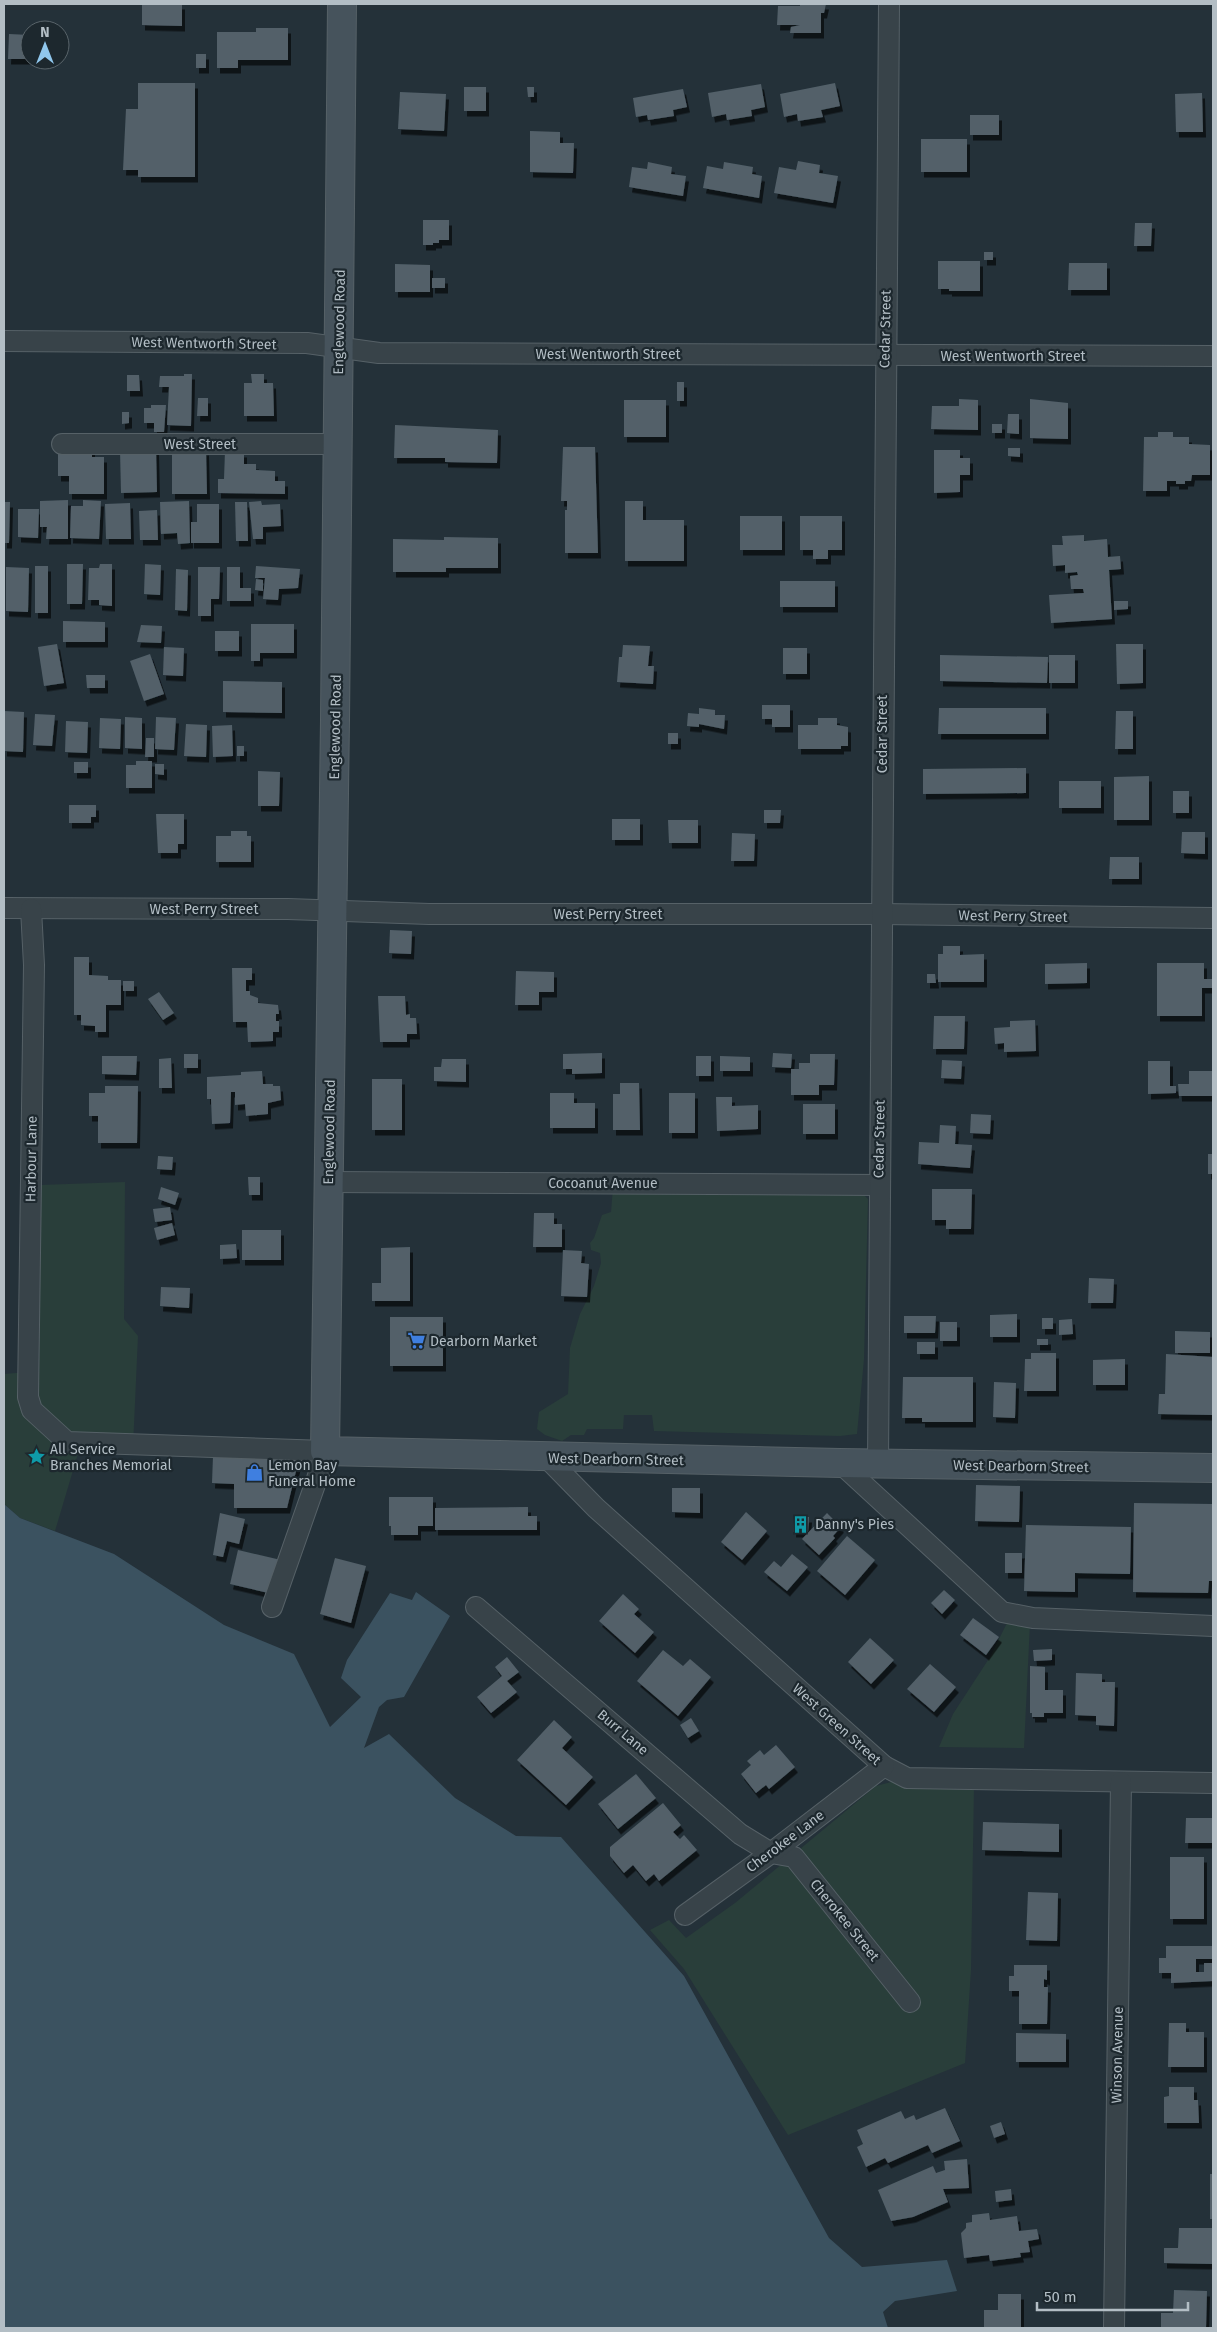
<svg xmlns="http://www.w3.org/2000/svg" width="1217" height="2332" viewBox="0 0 1217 2332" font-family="'Fira Sans',sans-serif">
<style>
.green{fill:#293e3a}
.water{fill:#3b5260}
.building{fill:#526069;filter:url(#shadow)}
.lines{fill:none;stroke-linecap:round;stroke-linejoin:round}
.street-casing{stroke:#566167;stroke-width:22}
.secondary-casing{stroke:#566167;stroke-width:30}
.street{stroke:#384349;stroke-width:20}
.secondary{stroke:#46535c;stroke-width:28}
.labels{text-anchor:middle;stroke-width:4.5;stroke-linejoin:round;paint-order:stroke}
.street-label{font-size:14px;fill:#b3bec5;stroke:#1d282e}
.poi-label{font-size:14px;fill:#b3bec5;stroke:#1d282e;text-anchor:start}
</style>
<defs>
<filter id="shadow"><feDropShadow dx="3" dy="5.5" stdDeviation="0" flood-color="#0009"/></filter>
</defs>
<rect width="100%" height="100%" fill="#243139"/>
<g class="green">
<path d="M125,1182L124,1319L138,1336L133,1447H80L55,1531L20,1518L4,1504V1374L39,1371L40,1185Z"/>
<path d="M613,1187L862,1193L868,1199L864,1359L857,1434L840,1436L654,1431L652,1415H624L623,1429H587L584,1435H571L562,1441L545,1435L537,1429L539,1412L568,1394L570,1348L580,1314L594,1286L601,1263L600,1253L591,1250L590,1243L594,1238L602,1215L611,1212Z"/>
<path d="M1008,1621L1030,1623L1024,1748L939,1747L953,1714L990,1657Z"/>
<path d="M895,1781L974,1786L971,1970L965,2063L788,2135L684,1969L650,1930L669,1920L686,1938L735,1903L876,1786Z"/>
</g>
<path class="water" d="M4,1504L20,1518L114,1554L224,1625L294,1654L330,1727L361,1697L341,1678L347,1660L390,1593L412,1600L416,1592L450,1616L404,1697L387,1700L379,1707L364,1748L389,1734L455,1798L516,1836L561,1837L684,1976L829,2238L862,2267L947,2260L957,2291L895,2301L883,2312L888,2328H4Z"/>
<g class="building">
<path d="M142,4H182V26L142,25Z"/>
<path d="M800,4H826L824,13H821V33H790L791,27L800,25H777L778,6H800Z"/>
<path d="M256,28H288V60H238V68H217V32H256Z"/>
<path d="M9,34L30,35V59H8Z"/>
<rect x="196" y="54" width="10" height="14"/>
<path d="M138,83H195V177H138V170H123L126,109H138Z"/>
<path d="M835,83L840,106L821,110L823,117L798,121L797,114L784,117L780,94Z"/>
<path d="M761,84L765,107L751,110L752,116L727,120L726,114L712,117L708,93Z"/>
<rect x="464" y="87" width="22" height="24"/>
<path d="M527,87H534V97H528Z"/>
<path d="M683,89L687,107L673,110L674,116L648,120L647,115L636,117L633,98Z"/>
<path d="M400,92L446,94L444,131L398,129Z"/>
<path d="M1202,93L1203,132H1176L1175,94Z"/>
<rect x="970" y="115" width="29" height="20"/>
<path d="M530,131L560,132V143H574L573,173L530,172Z"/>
<rect x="921" y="139" width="46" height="33"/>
<path d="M798,161L820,165L819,173L838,176L833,203L774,193L779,167L796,170Z"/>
<path d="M648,162L672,167L671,174L686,176L683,196L629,187L632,167L647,169Z"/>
<path d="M724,162L753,167L752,174L762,176L759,198L703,188L707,166L723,169Z"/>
<path d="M423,220H449V240H439V243H433V245H423Z"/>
<path d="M1135,223H1152L1151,246H1134Z"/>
<rect x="984" y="252" width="9" height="8"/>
<path d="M938,261H980V291H949V289H938Z"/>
<path d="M1069,263H1107V290H1068Z"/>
<path d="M395,264L430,265V292H395Z"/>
<rect x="432" y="278" width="13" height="10"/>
<path d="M184,374H192L191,426L167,425L169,387H159L160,376H184Z"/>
<path d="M251,374H264V383H273L274,416H244V383H252Z"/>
<path d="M127,375H139L140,391H127Z"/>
<rect x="677" y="382" width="7" height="19"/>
<path d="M198,398H208V416H197Z"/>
<path d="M959,399L978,400V430L931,429L932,406H959Z"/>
<path d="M1030,399L1068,403V439L1030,438Z"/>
<rect x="624" y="400" width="42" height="37"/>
<path d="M151,405H166L164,432H154V423H144V408H151Z"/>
<path d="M122,412H129V423L122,424Z"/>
<path d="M1008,414H1019V434L1007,433Z"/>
<rect x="992" y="424" width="10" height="9"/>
<path d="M395,425L498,430L497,463L445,462V458H394Z"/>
<path d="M1158,432H1173V437H1189V444L1210,445V475H1192L1191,481H1185V484H1176V481H1167V491H1143L1144,437H1158Z"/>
<path d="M563,447H595L598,553H565V510H567V501H561Z"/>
<path d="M1008,448H1020V457L1008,456Z"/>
<path d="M58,449H92V457H104V494H69V476H58Z"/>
<path d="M156,449L157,492L121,493L120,450Z"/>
<path d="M206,450L207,494H172V454Z"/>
<path d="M934,450H960V458H970V475H960V492L934,493Z"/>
<path d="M225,451L244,452V464H256V470L275,471V481H285V494L218,493V479H224Z"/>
<path d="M68,500V539H46L47,527H40V501Z"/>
<path d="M83,500L101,501L99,539L70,538L71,506H83Z"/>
<path d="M189,501L190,543L178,544L177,533L161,534L160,502Z"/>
<path d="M261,501L262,505L280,504L281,526L263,527V539H253L249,502Z"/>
<path d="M625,501H643V520H684V561H625Z"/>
<path d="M4,502H10L9,543H4Z"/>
<path d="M235,502H247L248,541H236Z"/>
<path d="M130,503L131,539H106L105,504Z"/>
<path d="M197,504H219V543H191V522H197Z"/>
<path d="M18,509H39L38,538L18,537Z"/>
<path d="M157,510L158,540H140L139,511Z"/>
<rect x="740" y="516" width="42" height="34"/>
<path d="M800,516H842V550H828V559H813V550H800Z"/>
<path d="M1084,535V541L1107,539L1108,557L1120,556L1121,569L1109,570L1112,619L1051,623L1049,595L1084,593L1083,589H1071L1070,576L1078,575L1077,572L1065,573V565L1053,566L1052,545H1063L1062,536Z"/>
<path d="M444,537L498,538V568H446V572H393V539L444,540Z"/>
<path d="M67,564H83L82,604H67Z"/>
<path d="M100,564H112V606L99,605V600H88L89,568H99Z"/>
<path d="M145,564L161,565L160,595L144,594Z"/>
<rect x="35" y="566" width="13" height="47"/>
<path d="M256,566L300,569L298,588L279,589L278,600L263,599L265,578H255Z"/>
<path d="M6,567L29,568L28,612L6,611Z"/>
<path d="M198,567H220L219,599H211V616H198Z"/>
<path d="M227,567H240V588H251V601H227Z"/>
<path d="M176,569L188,570L187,611L175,610Z"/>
<path d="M256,579L263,580V591L255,590Z"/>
<rect x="780" y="581" width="55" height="26"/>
<path d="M1114,601H1128V609L1114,610Z"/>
<path d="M63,621L105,622V642H63Z"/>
<path d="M251,624H294V653H260V661H251Z"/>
<path d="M141,625L162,626L161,643L137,642Z"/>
<rect x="215" y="631" width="24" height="20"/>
<path d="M57,644L64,683L44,686L38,647Z"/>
<path d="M1116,644H1143V683L1117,684Z"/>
<path d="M623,645L650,646L648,666H654L653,684L617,682L619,657H622Z"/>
<path d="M164,647L184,648L183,676L163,675Z"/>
<rect x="783" y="648" width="24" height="26"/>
<path d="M150,654L164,694L144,701L130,661Z"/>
<path d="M940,655L1048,657L1047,683L940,681Z"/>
<rect x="1049" y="655" width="26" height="28"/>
<path d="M86,675H105V688H87Z"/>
<path d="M223,681L282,682V713L223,712Z"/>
<path d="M762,705H790V727H772V719H762Z"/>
<path d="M699,708L715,710V715H725L724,729L699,724V727L687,726L688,713L699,714Z"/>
<path d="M939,708H1046V734H938Z"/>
<path d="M4,711L24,712L23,752L4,751Z"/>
<path d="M1116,711H1133V749H1115Z"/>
<path d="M35,714L55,715L52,746L33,745Z"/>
<path d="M125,717L142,718V749L125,748Z"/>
<path d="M156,717L176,718L174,750L155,749Z"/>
<path d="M100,718L121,719L120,749L99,748Z"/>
<path d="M818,718H837V725L848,727V746H841V749H798V725H818Z"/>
<path d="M66,721L88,722L87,753L65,752Z"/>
<path d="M186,724L207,725L206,757L184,756Z"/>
<path d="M232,725L233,756L213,757L212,726Z"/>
<rect x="668" y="733" width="10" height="11"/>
<path d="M146,738H154V757H145Z"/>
<rect x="237" y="746" width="7" height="10"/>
<path d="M136,761H152V788H126V765H136Z"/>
<rect x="74" y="762" width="14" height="11"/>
<path d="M155,764H164V775L155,774Z"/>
<path d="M1026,768V793L923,794V769Z"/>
<path d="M258,771L280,772L279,806H258Z"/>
<path d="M1149,776V820H1114V777Z"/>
<rect x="1059" y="781" width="42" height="27"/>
<rect x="1173" y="791" width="16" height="22"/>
<path d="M69,805H96V817H91V823H69Z"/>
<path d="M764,810H781L780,823H764Z"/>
<path d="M156,814H184V844H178V853H158Z"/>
<rect x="612" y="819" width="28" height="21"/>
<path d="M668,820H698V843H669Z"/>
<path d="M231,831H247V836H251V862H216V836H231Z"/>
<path d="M1182,832H1205V854L1181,853Z"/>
<path d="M732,833L755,834L754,861H731Z"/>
<path d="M1110,857H1139V879H1109Z"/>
<path d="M390,930L412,931L411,954L389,953Z"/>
<path d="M943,946H960V955L984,954V982H938V954H943Z"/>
<path d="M74,957H89V975L108,976V980H121V1005H106V1032H95V1026L81,1025V1015H74Z"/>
<path d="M1087,963V983L1045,984V964Z"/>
<path d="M1157,963H1204V979H1213V988H1202V1016H1157Z"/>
<path d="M232,968H252V980H246V991H250V995L258,998V1003L278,1005L279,1014H276V1021H279V1032H273V1041L248,1042L247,1022H233Z"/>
<path d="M516,971L554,972V992H539V1005H515Z"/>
<path d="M927,974H935L936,983H927Z"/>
<rect x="123" y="981" width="11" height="10"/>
<path d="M159,992L174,1013L163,1020L148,999Z"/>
<path d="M378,996H405L406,1015L410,1014V1018H416L417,1034H407V1042H380Z"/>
<path d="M934,1016H965L964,1049H933Z"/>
<path d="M1035,1020L1036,1051L1004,1052V1043L995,1044L994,1028L1010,1027V1021Z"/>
<path d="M602,1053V1073L572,1074V1069H563V1054Z"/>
<path d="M773,1053L792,1054L791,1068L772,1067Z"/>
<rect x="184" y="1054" width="14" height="14"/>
<path d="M810,1054H835L834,1085H819V1095H791V1069H799V1063H810Z"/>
<path d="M102,1056H137L136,1075L102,1074Z"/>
<rect x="696" y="1056" width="15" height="20"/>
<path d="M720,1056L750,1057V1071H720Z"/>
<path d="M171,1058L172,1088H159V1059Z"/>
<path d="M442,1059H466V1082L434,1081V1067H441Z"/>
<path d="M942,1060L962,1061L961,1079L941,1078Z"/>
<path d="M1148,1061H1170V1086H1176V1093L1148,1094Z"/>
<path d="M262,1071L263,1084H273V1086H280L281,1100L268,1103V1114L246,1116L245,1104L235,1105V1092H231L230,1123L212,1124L211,1099H207V1077L241,1075V1072Z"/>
<path d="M1189,1071H1213V1096H1179L1178,1084H1189Z"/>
<rect x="372" y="1079" width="30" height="51"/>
<path d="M620,1083H639L640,1130H613V1094H620Z"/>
<path d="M105,1086H138L137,1143H98V1116H89V1093H105Z"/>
<path d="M550,1093H574V1103H595V1128H550Z"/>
<rect x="669" y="1093" width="26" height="40"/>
<path d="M716,1097H732V1106L758,1105V1129L717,1131Z"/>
<rect x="803" y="1104" width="32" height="30"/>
<path d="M971,1114L991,1115L990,1134L970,1133Z"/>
<path d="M940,1125L956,1126L955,1144L972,1145L970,1168L918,1164L919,1142L939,1143Z"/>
<rect x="1208" y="1154" width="5" height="20"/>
<path d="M158,1156L173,1157L172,1170L157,1169Z"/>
<path d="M248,1177H260V1195H249Z"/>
<path d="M161,1187L179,1193L175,1205L158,1199Z"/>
<path d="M932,1189H972L971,1229H946V1220H932Z"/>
<path d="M170,1207L172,1220L155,1222L153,1209Z"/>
<path d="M534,1213H554V1224H562V1247H533Z"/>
<path d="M172,1223L175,1235L157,1240L154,1228Z"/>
<rect x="242" y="1230" width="39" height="30"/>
<path d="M236,1244L237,1258L220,1259V1245Z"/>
<path d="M410,1247V1301H372V1283H381V1248Z"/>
<path d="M563,1250L582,1251L581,1263L589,1264L587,1297L561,1296Z"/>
<path d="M1089,1278L1114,1279L1113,1303H1088Z"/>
<path d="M161,1287L190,1288L189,1308L160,1306Z"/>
<path d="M1017,1314V1337H990V1315Z"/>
<path d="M904,1316H936L935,1333H904Z"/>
<rect x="390" y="1317" width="53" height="49"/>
<rect x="1042" y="1318" width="11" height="11"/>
<path d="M1072,1319L1073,1334L1059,1335V1320Z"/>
<rect x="940" y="1322" width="17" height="19"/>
<path d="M1175,1331L1210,1332V1353H1175Z"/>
<rect x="1037" y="1339" width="11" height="6"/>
<rect x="917" y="1342" width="18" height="12"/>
<path d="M1031,1353H1056V1391H1024L1025,1359H1031Z"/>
<path d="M1166,1354L1213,1357V1415L1158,1414L1159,1394H1165Z"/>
<path d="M1125,1359V1385H1093V1360Z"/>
<path d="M903,1377H973V1422H922V1418H902Z"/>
<path d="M994,1382L1016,1383L1015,1418L993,1417Z"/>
<path d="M213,1456L291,1457L298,1463L287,1508H234V1484L212,1483Z"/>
<path d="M976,1485L1020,1486L1019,1522L975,1521Z"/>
<path d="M672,1488H700V1513L672,1512Z"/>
<path d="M389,1497H433V1526H418V1535H391V1526H389Z"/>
<path d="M1134,1503L1213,1504V1581H1209L1208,1593L1133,1592Z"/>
<path d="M528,1507V1516H537V1530H435V1508Z"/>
<path d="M746,1512L767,1531L742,1560L721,1542Z"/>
<path d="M220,1513L245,1519L239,1544L227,1541L223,1557L213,1555Z"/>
<path d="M827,1513L841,1527L833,1536L835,1538L819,1555L802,1539Z"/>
<path d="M794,1517H809L808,1532H793Z"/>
<path d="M1026,1525L1131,1527L1130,1574L1075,1573V1592L1024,1591Z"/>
<path d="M847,1536L875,1560L845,1595L817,1571Z"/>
<path d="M238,1550L281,1560L273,1594L230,1584Z"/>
<rect x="1005" y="1553" width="17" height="20"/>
<path d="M792,1554L808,1567L787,1591L764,1572L774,1561L781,1567Z"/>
<path d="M335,1558L366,1566L351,1623L320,1614Z"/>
<path d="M944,1590L955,1600L942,1614L931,1603Z"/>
<path d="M623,1594L639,1609L634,1614L654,1632L635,1653L599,1621Z"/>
<path d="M973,1618L999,1637L986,1655L960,1635Z"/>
<path d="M870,1638L894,1660L871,1684L848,1662Z"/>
<path d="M1052,1649V1660L1034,1661L1033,1650Z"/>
<path d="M663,1650L683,1666L690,1659L711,1677L678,1716L637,1681Z"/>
<path d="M507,1657L519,1672L507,1681L517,1692L491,1713L477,1697L502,1676L495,1667Z"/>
<path d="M930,1664L956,1687L934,1712L907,1689Z"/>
<path d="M1030,1666L1045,1667V1690H1063V1713H1044V1717H1032V1713H1030Z"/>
<path d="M1076,1673L1102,1674V1682H1115L1114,1726L1096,1725V1716L1075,1715Z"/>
<path d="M691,1718L699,1731L688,1738L680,1725Z"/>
<path d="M554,1720L572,1737L562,1748L593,1777L566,1805L517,1760Z"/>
<path d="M776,1745L795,1767L769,1789L766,1785L756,1793L741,1774L751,1765L747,1761L760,1750L764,1755Z"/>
<path d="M636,1774L656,1798L618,1829L598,1804Z"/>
<path d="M663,1803L681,1825L673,1832L680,1839L684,1835L697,1850L659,1881L654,1874L646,1881L633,1865L624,1873L610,1856V1847Z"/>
<path d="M1186,1818H1213V1843H1185Z"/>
<path d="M983,1822L1059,1824V1852L982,1850Z"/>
<rect x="1170" y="1857" width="34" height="62"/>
<path d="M1028,1892L1058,1893L1057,1941L1026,1940Z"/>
<path d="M1166,1946H1213V1959H1196V1972H1204V1963H1213V1981L1171,1983V1973H1159V1958H1166Z"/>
<path d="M1014,1965H1047V1980L1044,1979V1987H1048L1047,2024H1019V1991H1009V1976H1014Z"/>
<path d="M1169,2023H1186V2032H1204V2067H1168Z"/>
<path d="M1016,2033L1066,2034V2062H1016Z"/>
<path d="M1169,2087H1194V2100H1198L1199,2123H1164V2097L1169,2096Z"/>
<path d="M945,2108L960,2141L932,2153L928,2145L888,2163L885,2158L866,2167L857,2147L863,2144L857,2130L901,2111L905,2119L914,2115L916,2120Z"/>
<path d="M1001,2122L1005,2134L994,2138L990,2126Z"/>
<path d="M967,2159L969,2188L943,2189L948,2202L913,2217L891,2221L878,2190L933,2166L936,2173L945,2170L944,2161Z"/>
<rect x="1210" y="2174" width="3" height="45"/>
<path d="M1011,2189L1012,2200L996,2202L995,2191Z"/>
<path d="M989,2213L990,2220L1017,2216L1019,2231L1037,2229L1039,2239L1028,2241L1030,2252L1020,2253L1021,2257L990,2261L989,2255L964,2258L961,2233L966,2228V2223L972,2222V2215Z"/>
<path d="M1179,2228H1213V2264L1164,2263V2248H1178Z"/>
<path d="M1174,2290L1207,2291L1206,2328H1161V2313H1173Z"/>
<path d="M998,2294H1021V2328H984V2310H998Z"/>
</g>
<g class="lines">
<defs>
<g id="street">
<path d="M4,341L307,343L379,353L1213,356"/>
<path d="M62,444H338"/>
<path d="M4,908L288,909L429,914H881L1213,918"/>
<path d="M31,909L34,965L28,1397L32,1410L67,1442L325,1451L319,1473L272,1607"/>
<path d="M328,1182L879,1185"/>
<path d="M546,1457L596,1508L884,1766L907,1778L1213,1783"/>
<path d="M840,1463L1002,1612L1033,1618L1213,1626"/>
<path d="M878,1464L889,4"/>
<path d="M476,1607L740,1834L771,1853L794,1857L910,2002"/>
<path d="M685,1915L771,1853L884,1766"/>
<path d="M1114,2328L1121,1782"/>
</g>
<path id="secondary" d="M342,4L335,720L325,1451L840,1463L1213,1468"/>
</defs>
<use href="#street" class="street-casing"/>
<use href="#secondary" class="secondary-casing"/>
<use href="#street" class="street"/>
<use href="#secondary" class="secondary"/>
</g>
<defs>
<symbol id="supermarket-bare" viewBox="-9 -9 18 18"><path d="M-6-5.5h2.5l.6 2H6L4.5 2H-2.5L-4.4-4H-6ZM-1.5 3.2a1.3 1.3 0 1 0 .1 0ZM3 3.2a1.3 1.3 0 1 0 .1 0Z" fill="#3f7fe0" stroke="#1d282e" stroke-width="2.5" paint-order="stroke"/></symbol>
<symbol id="sight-bare" viewBox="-9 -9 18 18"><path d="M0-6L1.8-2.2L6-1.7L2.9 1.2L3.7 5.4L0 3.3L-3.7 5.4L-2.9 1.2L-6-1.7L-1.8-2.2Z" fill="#0f9aa8" stroke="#1d282e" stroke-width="2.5" paint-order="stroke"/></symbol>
<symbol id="shop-bare" viewBox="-9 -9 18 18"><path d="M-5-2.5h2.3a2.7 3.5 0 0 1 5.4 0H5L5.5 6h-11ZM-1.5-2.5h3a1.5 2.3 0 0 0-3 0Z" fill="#3f7fe0" stroke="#1d282e" stroke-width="2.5" paint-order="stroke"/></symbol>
<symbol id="building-bare" viewBox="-9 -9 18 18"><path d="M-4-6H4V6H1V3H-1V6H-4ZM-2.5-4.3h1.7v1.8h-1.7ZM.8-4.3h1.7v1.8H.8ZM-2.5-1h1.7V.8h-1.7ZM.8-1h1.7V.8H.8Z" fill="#0f9aa8" stroke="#1d282e" stroke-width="2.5" paint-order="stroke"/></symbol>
</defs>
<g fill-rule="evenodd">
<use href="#supermarket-bare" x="404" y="1328" width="25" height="25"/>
<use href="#sight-bare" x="24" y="1444" width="25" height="25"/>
<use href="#shop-bare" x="242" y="1460" width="25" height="25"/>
<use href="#building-bare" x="788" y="1512" width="25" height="25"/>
</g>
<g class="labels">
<g class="street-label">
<text transform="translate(339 322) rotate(-89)" y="5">Englewood Road</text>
<text transform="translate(885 329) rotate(-89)" y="5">Cedar Street</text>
<text transform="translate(204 343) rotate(1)" y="5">West Wentworth Street</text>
<text x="608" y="359">West Wentworth Street</text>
<text x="1013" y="361">West Wentworth Street</text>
<text x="200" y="449">West Street</text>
<text transform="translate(335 727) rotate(-89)" y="5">Englewood Road</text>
<text transform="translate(882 734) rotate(-90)" y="5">Cedar Street</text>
<text x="204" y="914">West Perry Street</text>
<text x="608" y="919">West Perry Street</text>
<text transform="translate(1013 916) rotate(1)" y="5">West Perry Street</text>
<text transform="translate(329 1132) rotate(-89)" y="5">Englewood Road</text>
<text transform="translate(879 1139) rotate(-89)" y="5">Cedar Street</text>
<text transform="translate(31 1159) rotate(-89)" y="5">Harbour Lane</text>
<text x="603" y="1188">Cocoanut Avenue</text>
<text transform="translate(616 1459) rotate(1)" y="5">West Dearborn Street</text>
<text transform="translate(1021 1466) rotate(1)" y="5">West Dearborn Street</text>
<text transform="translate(837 1724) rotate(42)" y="5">West Green Street</text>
<text transform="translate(623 1732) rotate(40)" y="5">Burr Lane</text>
<text transform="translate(785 1841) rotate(-37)" y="5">Cherokee Lane</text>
<text transform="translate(845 1920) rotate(51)" y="5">Cherokee Street</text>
<text transform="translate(1117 2055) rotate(-89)" y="5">Winson Avenue</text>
</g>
<g class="poi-label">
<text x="430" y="1346">Dearborn Market</text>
<text x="50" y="1454">All Service<tspan x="50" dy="16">Branches Memorial</tspan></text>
<text x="268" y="1470">Lemon Bay<tspan x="268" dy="16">Funeral Home</tspan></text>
<text x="815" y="1529">Danny's Pies</text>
</g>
</g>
<rect width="1217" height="2332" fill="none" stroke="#b3bec5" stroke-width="10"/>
<g transform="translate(45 45)"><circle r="24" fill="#1d282e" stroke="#59646a"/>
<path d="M0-4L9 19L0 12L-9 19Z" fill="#90c7ed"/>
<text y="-8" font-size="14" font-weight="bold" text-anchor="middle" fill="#b3bec5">N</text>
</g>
<path d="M1037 2302v8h151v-8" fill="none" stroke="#b3bec5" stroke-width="2.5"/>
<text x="1044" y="2302" font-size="15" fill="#b3bec5" stroke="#1d282e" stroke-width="4" paint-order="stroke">50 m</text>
</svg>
